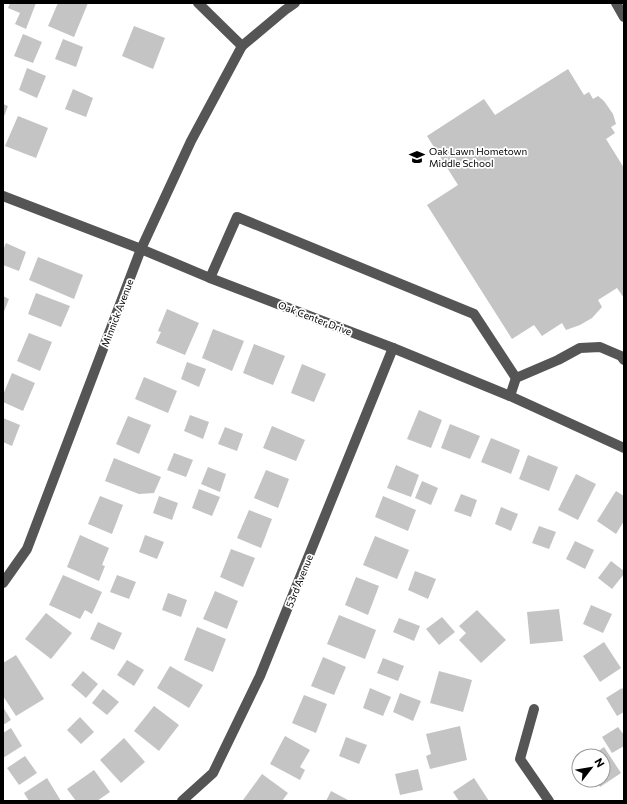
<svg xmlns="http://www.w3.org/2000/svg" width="627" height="804" viewBox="0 0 627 804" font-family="Commissioner,sans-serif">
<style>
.building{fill:#c4c4c4}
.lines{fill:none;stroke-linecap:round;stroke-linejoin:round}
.minor{stroke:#555;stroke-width:10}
.labels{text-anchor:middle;stroke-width:3.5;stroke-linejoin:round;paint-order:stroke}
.poi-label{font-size:10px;fill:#000;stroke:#fff;text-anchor:start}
.street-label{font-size:10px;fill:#000;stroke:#fff}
</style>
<rect width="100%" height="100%" fill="#fff"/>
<g class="building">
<path d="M10,3H36L26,29L15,24L20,13L8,8Z"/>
<path d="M58,3H88L74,37L48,26Z"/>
<path d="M134,26L165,38L153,69L122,56Z"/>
<path d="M23,34L42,42L33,63L14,56Z"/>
<path d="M63,39L83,47L76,67L55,59Z"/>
<path d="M27,68L46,76L37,98L19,90Z"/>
<path d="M568,69L584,95L589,92L593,99L598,96L604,101L613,114L616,124L611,127L615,133L606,139L624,168V298L617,288L598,300L602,307L592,318L580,325L566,330L562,323L542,336L534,325L512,339L427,205L458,185L427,136L484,99L495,115Z"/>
<path d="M73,89L93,98L86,117L65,109Z"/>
<path d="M3,104L8,106L3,119Z"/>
<path d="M18,116L48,128L36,158L5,146Z"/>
<path d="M6,243L26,252L19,271L3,265V250Z"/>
<path d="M38,257L83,275L74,299L29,280Z"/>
<path d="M36,293L70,306L61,327L28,314Z"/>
<path d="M3,296L9,299L3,314Z"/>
<path d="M167,309L199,323L185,355L156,343L161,332L158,331Z"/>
<path d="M213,329L244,341L232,371L202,358Z"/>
<path d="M29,333L52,342L40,371L17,361Z"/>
<path d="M254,344L285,356L273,385L243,373Z"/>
<path d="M187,362L206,369L199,387L181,379Z"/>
<path d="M302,364L326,374L314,402L291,393Z"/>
<path d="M12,373L35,383L23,411L3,402V395Z"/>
<path d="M144,377L177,391L168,413L135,399Z"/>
<path d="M419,410L442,420L431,448L407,439Z"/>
<path d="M190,415L209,422L203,439L184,431Z"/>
<path d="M128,416L151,425L139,454L116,444Z"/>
<path d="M3,418L20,425L12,446L3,442Z"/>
<path d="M450,424L480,436L470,459L441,448Z"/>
<path d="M272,426L305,440L296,461L263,448Z"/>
<path d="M225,427L243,434L237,451L218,444Z"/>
<path d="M491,438L520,450L511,474L481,462Z"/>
<path d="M174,453L193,460L186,477L167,470Z"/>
<path d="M528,455L558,467L549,491L519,479Z"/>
<path d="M114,458L161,477L154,493L139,494L105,481Z"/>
<path d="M396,465L419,475L411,497L387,488Z"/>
<path d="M208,467L226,474L220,492L201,484Z"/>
<path d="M266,470L289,479L278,508L254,498Z"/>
<path d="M576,474L596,484L578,520L558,510Z"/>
<path d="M422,481L438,488L431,505L415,498Z"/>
<path d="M199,489L220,497L212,516L192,508Z"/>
<path d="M616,491L624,496V521L616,534L597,521Z"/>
<path d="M461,494L477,500L471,517L454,511Z"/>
<path d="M100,496L123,505L112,534L88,524Z"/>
<path d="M159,496L178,503L172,520L153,513Z"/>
<path d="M383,496L416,510L408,531L375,517Z"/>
<path d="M501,507L518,514L511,531L495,524Z"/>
<path d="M249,510L272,519L261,548L237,538Z"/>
<path d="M539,526L556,532L549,549L532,543Z"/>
<path d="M80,535L109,548L102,565L105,566L99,581L67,567Z"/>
<path d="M145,535L164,542L157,559L139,552Z"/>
<path d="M375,536L409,550L397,579L363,565Z"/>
<path d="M575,541L594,550L585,569L566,559Z"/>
<path d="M231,549L255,558L243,587L220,577Z"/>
<path d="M611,561L624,571V574L612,589L598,578Z"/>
<path d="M415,571L436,579L428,599L408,590Z"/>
<path d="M63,575L102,592L92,614L85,610L80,619L49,605Z"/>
<path d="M117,575L136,582L129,599L110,592Z"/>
<path d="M356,577L379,586L368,615L345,605Z"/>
<path d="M215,591L238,601L227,629L203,619Z"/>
<path d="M168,593L187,600L181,617L162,610Z"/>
<path d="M591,605L612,614L603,633L583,624Z"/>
<path d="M559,609L563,641L530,644L527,612Z"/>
<path d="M477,610L506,640L481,663L459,640L466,633L459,626Z"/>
<path d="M46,613L72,633L51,659L25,639Z"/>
<path d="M339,615L376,630L365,659L327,644Z"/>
<path d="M442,617L455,632L439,645L426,629Z"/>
<path d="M399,618L420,626L414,641L393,632Z"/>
<path d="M98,622L122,633L114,650L90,639Z"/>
<path d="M197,627L226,639L213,672L184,660Z"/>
<path d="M604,642L621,668L600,682L583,656Z"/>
<path d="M16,655L44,699L16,716L3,696V663Z"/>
<path d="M323,657L346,667L334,695L311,686Z"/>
<path d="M383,658L404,666L398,681L377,673Z"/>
<path d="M127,660L144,670L134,686L117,675Z"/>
<path d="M170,666L203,685L189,708L157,688Z"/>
<path d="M83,671L98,684L86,698L71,685Z"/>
<path d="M439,671L472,680L463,712L430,703Z"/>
<path d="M370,688L391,697L383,716L363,708Z"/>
<path d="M622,688L624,691V712L617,716L606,698Z"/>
<path d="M103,689L119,702L107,715L92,703Z"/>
<path d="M400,693L421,701L413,721L393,712Z"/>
<path d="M304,695L327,704L316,733L292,723Z"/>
<path d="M154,706L179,725L159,751L134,731Z"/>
<path d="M3,707L11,720L3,725Z"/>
<path d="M80,717L94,732L81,744L67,730Z"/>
<path d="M460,726L467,760L430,769L426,756L431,754L426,734Z"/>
<path d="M618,727L624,735V746L612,753L602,737Z"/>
<path d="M11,728L22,746L3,758V733Z"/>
<path d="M285,736L310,750L300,767L305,770L300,780L270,764Z"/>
<path d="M346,737L367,745L359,764L339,756Z"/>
<path d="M124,738L145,762L121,783L100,760Z"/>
<path d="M604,747L621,773L600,787L596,780H603V756H591Z"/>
<path d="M25,756L37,773L19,785L7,768Z"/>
<path d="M418,769L423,790L400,795L395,774Z"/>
<path d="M94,770L110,792L97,801H76L67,789Z"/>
<path d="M262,774L288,793L282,801L243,800Z"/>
<path d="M47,778L61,801H29L24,793Z"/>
<path d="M474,778L489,801H459L453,792Z"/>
<path d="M331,791L350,801H326Z"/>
</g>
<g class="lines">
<g class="minor">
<path d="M198,3L242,46"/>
<path d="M616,3L624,17"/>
<path d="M3,196L141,249L210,278L393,348L510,396L624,448"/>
<path d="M210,278L237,217L474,314L516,378"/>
<path d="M510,396L516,378L558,360L580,348L600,347L621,356L624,360"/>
<path d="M3,583L27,549L141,249L191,141L242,46L285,10L295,3"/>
<path d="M534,709L520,759L549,801"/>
<path d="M182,801L213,773L260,676L393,348"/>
</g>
</g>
<defs>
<symbol id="school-bare" viewBox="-9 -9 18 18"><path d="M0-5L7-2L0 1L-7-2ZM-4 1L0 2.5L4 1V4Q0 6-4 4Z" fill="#000" stroke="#fff" stroke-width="2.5" paint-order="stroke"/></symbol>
</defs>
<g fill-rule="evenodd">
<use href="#school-bare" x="406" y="146" width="22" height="22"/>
</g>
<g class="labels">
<g class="poi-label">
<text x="429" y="155">Oak Lawn Hometown<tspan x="429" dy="12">Middle School</tspan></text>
</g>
<g class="street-label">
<text transform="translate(117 313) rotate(-69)" y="4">Minnick Avenue</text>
<text transform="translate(315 318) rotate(21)" y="4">Oak Center Drive</text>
<text transform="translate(299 581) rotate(-68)" y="4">53rd Avenue</text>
</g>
</g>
<rect width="627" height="804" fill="none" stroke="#000000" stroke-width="8"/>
<g transform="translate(591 768) rotate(59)"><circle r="19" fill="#ffffff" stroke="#999999"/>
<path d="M0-3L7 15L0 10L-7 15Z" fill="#000000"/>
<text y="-6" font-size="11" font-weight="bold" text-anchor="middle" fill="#000000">N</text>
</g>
</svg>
